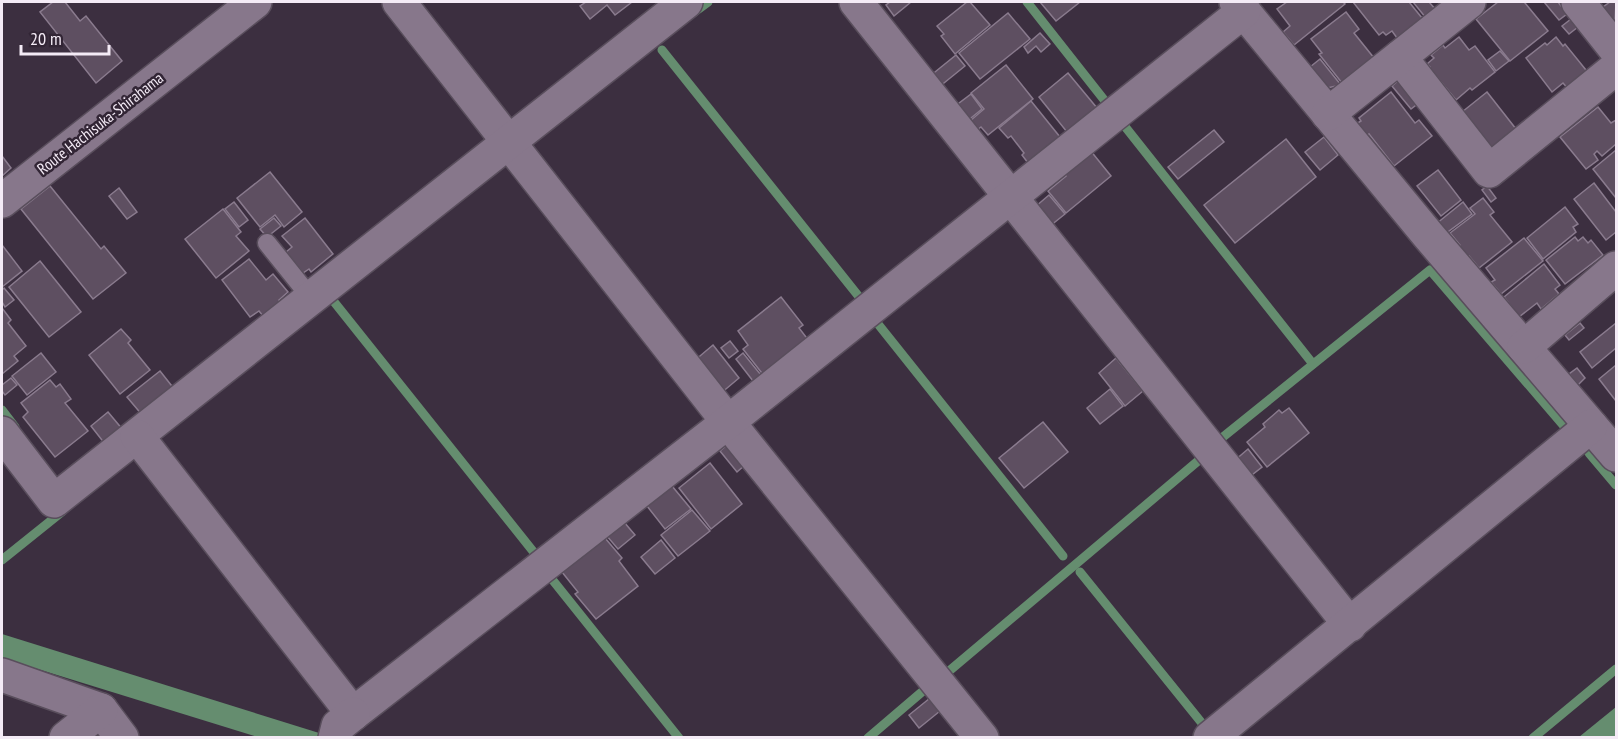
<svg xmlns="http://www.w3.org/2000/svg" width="1618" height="739" viewBox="0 0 1618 739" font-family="'PT Sans Narrow',sans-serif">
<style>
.water{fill:#658d6f}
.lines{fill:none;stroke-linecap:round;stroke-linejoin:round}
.stream{stroke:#658d6f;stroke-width:9}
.building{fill:#5e4f61;stroke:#8a7b8e;stroke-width:1.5}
.service-casing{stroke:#594e5c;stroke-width:21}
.minor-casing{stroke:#594e5c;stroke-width:36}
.secondary-casing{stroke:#594e5c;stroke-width:36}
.service{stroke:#87778b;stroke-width:18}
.minor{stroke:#87778b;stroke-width:33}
.secondary{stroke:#87778b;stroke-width:33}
.labels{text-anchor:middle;stroke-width:5;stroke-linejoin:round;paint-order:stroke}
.street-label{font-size:16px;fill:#f4ebf6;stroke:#322535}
</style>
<rect width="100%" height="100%" fill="#3c2f40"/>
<g class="water">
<path d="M2,634L332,737H258L2,658Z"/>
<path d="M1616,707V737H1579Z"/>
</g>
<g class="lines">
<g class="stream">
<path d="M1027,2L1105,101"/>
<path d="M693,13L708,2"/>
<path d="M662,50L860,298"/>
<path d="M1123,124L1313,364"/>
<path d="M331,298L536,555"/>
<path d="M878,324L1063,556"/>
<path d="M2,410L15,427"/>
<path d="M1218,441L1430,270L1564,426"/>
<path d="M1589,453L1616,485"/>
<path d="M2,560L63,511"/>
<path d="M1080,572L1201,722"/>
<path d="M551,578L679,738"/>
<path d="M942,677L1198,461"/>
<path d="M868,738L923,691"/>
<path d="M1533,738L1616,669"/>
</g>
</g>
<g class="building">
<path d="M53,2H65L80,21L86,16L122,61L96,83L40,12Z"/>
<path d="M586,2H632L615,15L607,5L590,19L580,6Z"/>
<path d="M890,2H911L894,16L886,5Z"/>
<path d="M967,2H970L990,25L955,54L941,36L944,34L937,26Z"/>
<path d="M1040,2H1080L1056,21Z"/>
<path d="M1287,2H1343L1345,4L1294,45L1283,32L1290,26L1277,9Z"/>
<path d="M1353,2H1409L1422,18L1397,38L1392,31L1386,35L1383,32L1379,35Z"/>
<path d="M1413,2H1429L1436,10L1426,18Z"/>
<path d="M1498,2H1526L1525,3L1548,31L1510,61L1476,19Z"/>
<path d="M1544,2H1558L1567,14L1559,20Z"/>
<path d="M1610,2H1616L1615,22L1603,7Z"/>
<path d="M1346,12L1359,29L1354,33L1374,58L1342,83L1319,54L1322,53L1311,39Z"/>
<path d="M1008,13L1030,39L980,79L959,53Z"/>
<path d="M1571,19L1578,27L1569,34L1562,26Z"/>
<path d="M1040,33L1050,44L1041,52L1036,46L1028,53L1024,47Z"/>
<path d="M1459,37L1469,50L1475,46L1495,72L1472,90L1470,88L1456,100L1437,77L1436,79L1428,69L1430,67L1427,64L1434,58L1431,55L1443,45L1445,48Z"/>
<path d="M1556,37L1563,46L1565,44L1590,75L1570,91L1563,83L1552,92L1526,58L1545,43L1547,45Z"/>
<path d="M1500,51L1509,61L1496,71L1488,60Z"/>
<path d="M956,55L965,66L939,87L930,76Z"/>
<path d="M1320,59L1341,85L1327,88L1310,67Z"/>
<path d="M1006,65L1033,99L988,135L981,127L977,130L970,121L984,109L971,93Z"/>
<path d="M1068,73L1097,108L1067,132L1039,97Z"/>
<path d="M1401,78L1420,102L1411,109L1392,86Z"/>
<path d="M1391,92L1415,123L1419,120L1432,136L1394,166L1369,134L1366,137L1356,124L1361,121L1359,118Z"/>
<path d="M1487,92L1516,129L1491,149L1462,112Z"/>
<path d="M971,94L982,109L966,122L954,107Z"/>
<path d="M1031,101L1060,137L1028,163L1022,155L1024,153L1011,136L1008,138L999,128Z"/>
<path d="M1598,107L1611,123L1616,120V144L1602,156L1597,151L1594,154L1598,160L1586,169L1560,137Z"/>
<path d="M1214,130L1224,142L1178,179L1168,167Z"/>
<path d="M1324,137L1338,155L1320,170L1305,152Z"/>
<path d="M1286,139L1316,177L1235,243L1204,205Z"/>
<path d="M1090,150L1111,176L1066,213L1048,191L1066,176L1063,171Z"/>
<path d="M1616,150V198L1593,169Z"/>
<path d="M2,156L11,168L2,176Z"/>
<path d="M1438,170L1461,200L1441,216L1417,186Z"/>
<path d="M270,172L302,212L284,227L275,215L260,227L237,198Z"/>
<path d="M1594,183L1616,212V232L1606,240L1574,199Z"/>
<path d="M50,186L101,249L104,246L126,273L93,299L21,209Z"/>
<path d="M1487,186L1496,198L1491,202L1482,190Z"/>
<path d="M119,188L137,212L127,219L109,196Z"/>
<path d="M1049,195L1065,214L1050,226L1035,207Z"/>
<path d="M1483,198L1494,212L1490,215L1512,242L1479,268L1469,256L1466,258L1457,247L1460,245L1450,233L1475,214L1470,208Z"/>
<path d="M234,202L248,220L239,227L225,209Z"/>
<path d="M1463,202L1472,214L1445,234L1436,224Z"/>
<path d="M1565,207L1578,224L1573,227L1576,232L1543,259L1527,238Z"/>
<path d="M223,209L241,232L236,236L249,251L216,278L185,239Z"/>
<path d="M274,218L281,226L267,237L260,229Z"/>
<path d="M305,218L333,254L311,272L309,269L303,273L286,252L292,247L282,236Z"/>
<path d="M1575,237L1578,241L1583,237L1588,243L1591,240L1603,255L1565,284L1546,260Z"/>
<path d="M1524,238L1543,261L1501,294L1491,282L1495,280L1486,268Z"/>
<path d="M2,245L22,271L2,287Z"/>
<path d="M249,259L266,280L273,274L288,292L279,300L281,302L263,316L259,311L250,317L222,280Z"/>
<path d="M40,261L81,312L49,337L9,287Z"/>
<path d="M1544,264L1560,285L1555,289L1559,294L1541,309L1537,303L1519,317L1504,297Z"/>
<path d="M4,288L14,300L5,307L2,302V290Z"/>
<path d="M781,297L803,325L799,328L809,341L765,377L743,349L748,345L738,331Z"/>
<path d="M2,308L11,320L8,323L26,346L14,356L18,361L2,374Z"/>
<path d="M1580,323L1584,328L1569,340L1565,335Z"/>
<path d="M1616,323V348L1592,368L1580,352Z"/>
<path d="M121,329L131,340L128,343L150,370L120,394L89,355Z"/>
<path d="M730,341L738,351L729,358L721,348Z"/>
<path d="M713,345L739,378L720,394L694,361Z"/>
<path d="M41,353L56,372L27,395L12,376Z"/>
<path d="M743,353L761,375L753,381L736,359Z"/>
<path d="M1116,358L1143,391L1125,406L1099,373Z"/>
<path d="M1616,365V401L1599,379Z"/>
<path d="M1577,368L1585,378L1578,385L1569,374Z"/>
<path d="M160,371L175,390L143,416L127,397Z"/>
<path d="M11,378L17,385L5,395L2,391V385Z"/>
<path d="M50,380L56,387L60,384L71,399L65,403L88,431L55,457L23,417L28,412L21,403Z"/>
<path d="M1110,389L1123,406L1100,424L1087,408Z"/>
<path d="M1289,408L1309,433L1267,467L1247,442L1265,427L1263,424L1279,410L1282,413Z"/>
<path d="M108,412L123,430L105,444L91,426Z"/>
<path d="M1043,422L1068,452L1024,488L999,458Z"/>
<path d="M728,444L745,465L737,472L720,451Z"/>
<path d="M1248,449L1262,467L1248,478L1234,461Z"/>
<path d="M710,463L742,504L711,529L679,488Z"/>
<path d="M672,486L691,509L665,529L647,506Z"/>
<path d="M692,510L710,531L678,556L661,535Z"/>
<path d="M624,522L635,535L618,549L606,535Z"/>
<path d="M605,538L622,558L619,561L638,586L596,619L575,594L578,592L562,572Z"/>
<path d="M661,540L675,558L655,574L641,557Z"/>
<path d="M935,694L945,707L919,728L909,715Z"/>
</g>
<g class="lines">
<defs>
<path id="service" d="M267,243L311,298"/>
<g id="minor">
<path d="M399,2L728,422L982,738"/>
<path d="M856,2L1350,625"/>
<path d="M1236,2L1428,235L1616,455"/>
<path d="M1578,2L1616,50"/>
<path d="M1400,57L1489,171L1616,68"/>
<path d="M1328,114L1469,2"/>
<path d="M1524,347L1616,268"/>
<path d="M2,433L54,501L686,2"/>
<path d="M137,436L353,714L728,422L1244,11"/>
<path d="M2,675L101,710L122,738"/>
<path d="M66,738L101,710"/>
<path d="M335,738L338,726L353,714"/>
<path d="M1210,738L1591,426"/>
</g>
<path id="secondary" d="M2,201L255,2"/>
</defs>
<use href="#service" class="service-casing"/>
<use href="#minor" class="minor-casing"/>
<use href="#secondary" class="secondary-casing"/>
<use href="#service" class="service"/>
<use href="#minor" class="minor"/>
<use href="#secondary" class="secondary"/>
</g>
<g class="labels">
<g class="street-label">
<text transform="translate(100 123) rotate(-38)" y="6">Route Hachisuka-Shirahama</text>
</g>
</g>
<rect width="1618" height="739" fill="none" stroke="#f4ebf6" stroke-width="6"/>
<path d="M21 45v9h88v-9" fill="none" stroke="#f4ebf6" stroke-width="3"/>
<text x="30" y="45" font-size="18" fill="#f4ebf6" stroke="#322535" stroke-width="4.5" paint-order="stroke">20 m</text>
</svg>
